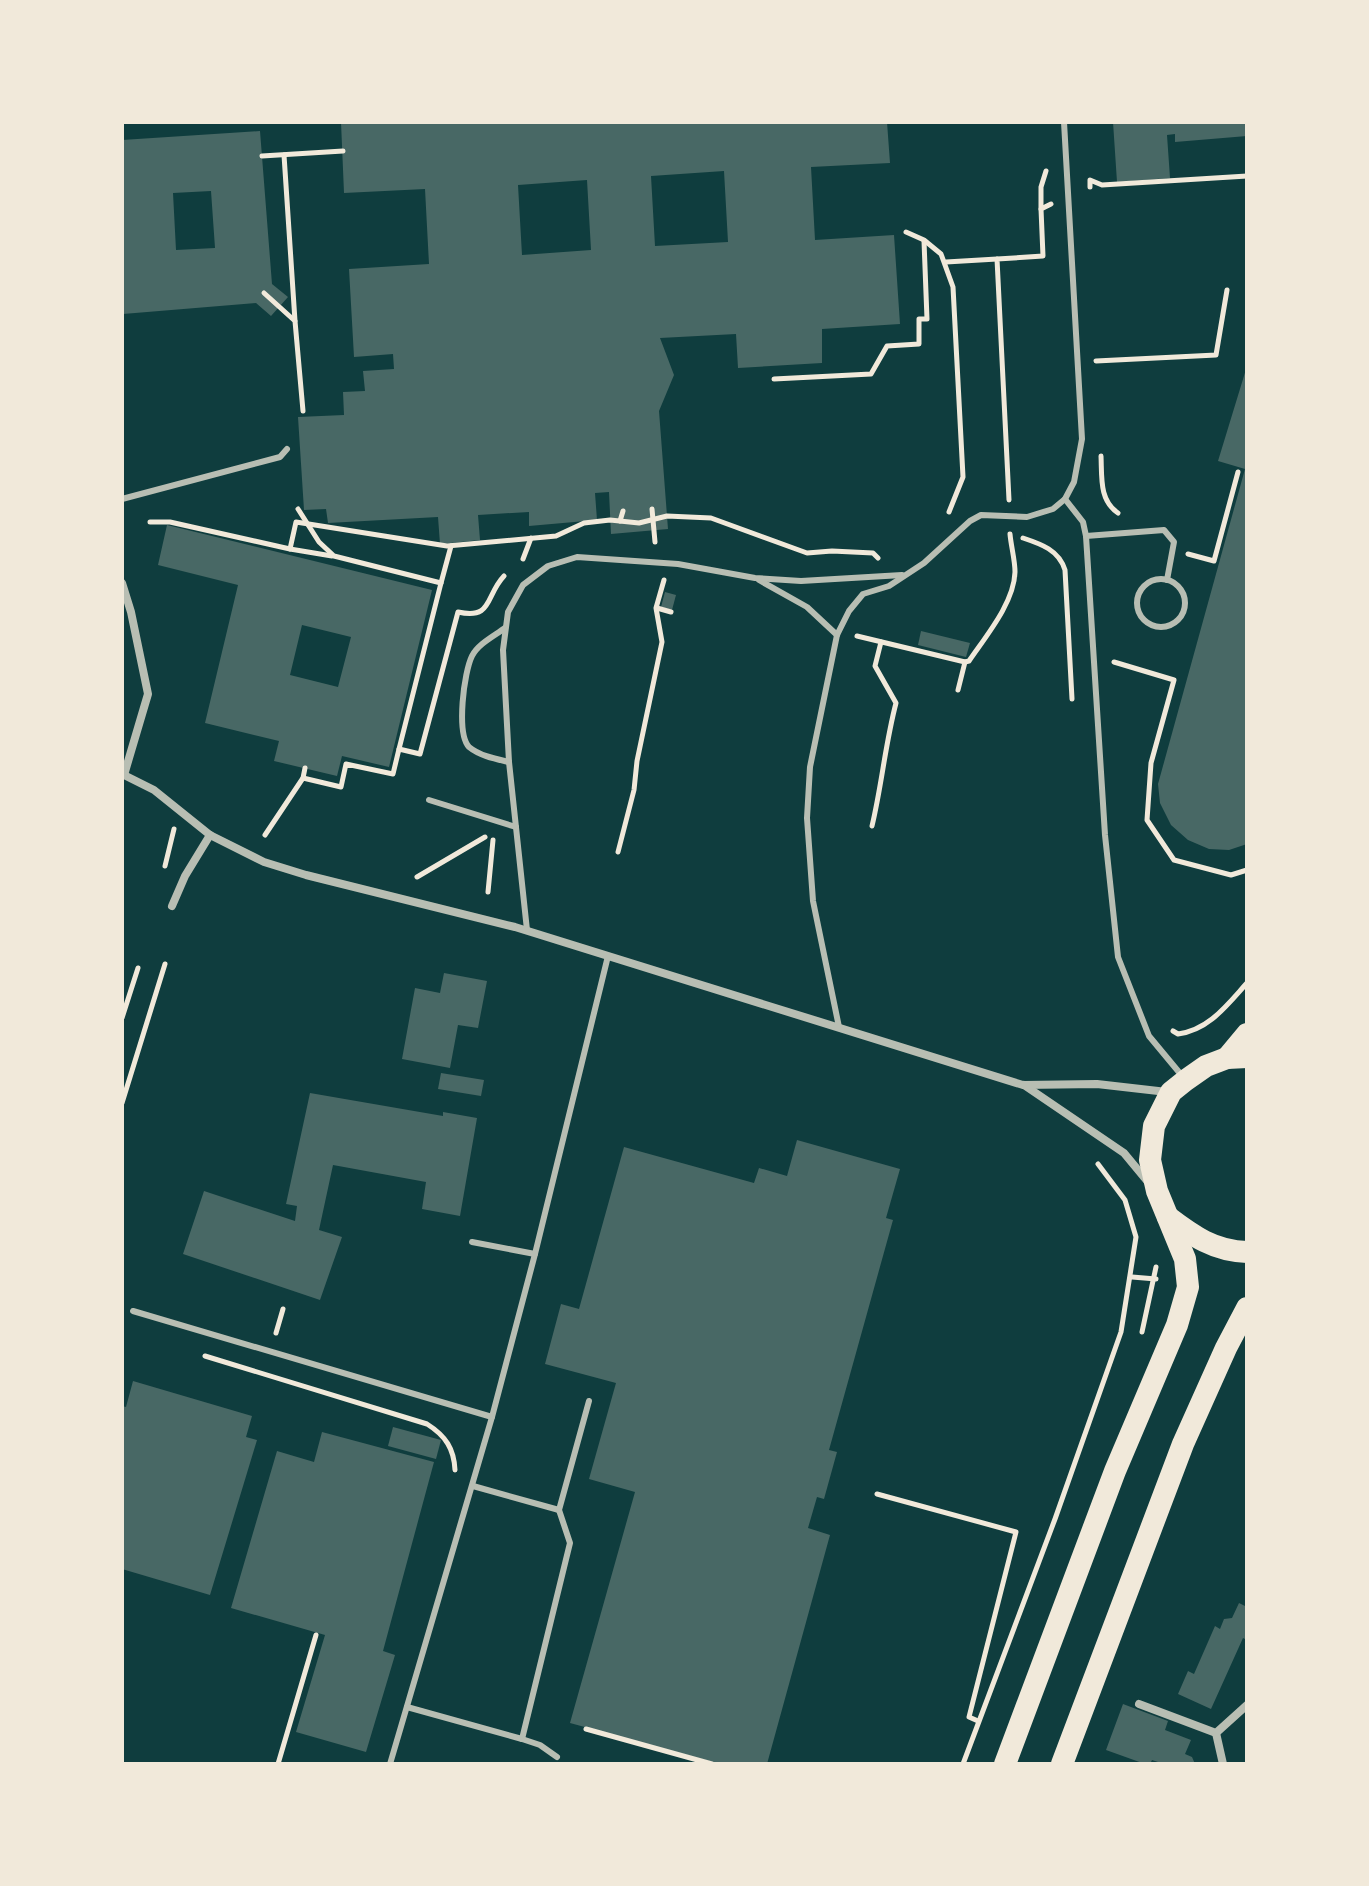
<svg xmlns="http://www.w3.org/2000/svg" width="1369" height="1886" viewBox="0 0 1369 1886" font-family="Arial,sans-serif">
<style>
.building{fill:#486865;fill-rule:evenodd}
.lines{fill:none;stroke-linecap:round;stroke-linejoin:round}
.path{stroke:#f1e9da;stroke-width:5}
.service{stroke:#b8beb3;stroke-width:6}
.minor{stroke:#b8beb3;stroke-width:8}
.trunk{stroke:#f1e9da;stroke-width:22}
</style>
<rect width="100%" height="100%" fill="#0f3d3e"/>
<g class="building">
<path d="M341,122H887L890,163L811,167L815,240L894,235L900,324L822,329V363L738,368L736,334L660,338L674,375L659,411L668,529L611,534L609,492L595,493L597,520L529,526V512L478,515L480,540L440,544L438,517L328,523L326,509L304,510L298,417L344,415L343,392L365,391L363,371L394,369L393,354L354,357L349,269L429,264L425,189L344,193ZM724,171L728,242L655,246L651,176ZM587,180L591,250L522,255L518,185Z"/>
<path d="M1113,122H1247V136L1175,142V134L1167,135L1170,178L1117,182Z"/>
<path d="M260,131L272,284L288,297L271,316L256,303L123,314L122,140ZM211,191L215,248L176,250L173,193Z"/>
<path d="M1247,366V844L1229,850L1209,849L1188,840L1171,825L1160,803L1158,784L1245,469L1218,461Z"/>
<path d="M167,525L432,590L389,767L342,756L337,776L274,761L279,741L205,723L238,585L158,565ZM302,625L351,637L338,687L290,675Z"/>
<path d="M665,592L676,595L672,610L661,607Z"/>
<path d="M921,631L970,643L966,657L918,645Z"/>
<path d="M444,973L487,981L478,1028L458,1025L450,1068L402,1059L415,988L440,993Z"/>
<path d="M441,1073L484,1080L481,1096L438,1089Z"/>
<path d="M310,1093L443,1116V1112L477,1118L460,1216L422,1209L426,1182L333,1165L319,1230L342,1237L320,1300L183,1254L204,1191L295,1221L297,1206L286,1204Z"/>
<path d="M797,1140L900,1169L886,1218L893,1220L829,1450L837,1452L824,1499L817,1497L808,1528L830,1535L767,1764H720L570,1723L635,1492L589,1479L616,1383L545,1364L561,1304L579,1309L624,1147L754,1183L759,1168L787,1176Z"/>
<path d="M133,1381L252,1416L246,1437L257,1440L210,1595L122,1569V1406L126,1407Z"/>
<path d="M393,1427L441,1440L436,1459L388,1446Z"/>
<path d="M322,1432L434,1462L383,1651L395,1655L366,1752L296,1732L325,1635L231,1608L277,1451L314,1462Z"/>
<path d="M1239,1603L1247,1607V1640L1243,1638L1211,1709L1178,1694L1188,1671L1194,1674L1215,1626L1220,1629L1224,1619L1232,1618Z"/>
<path d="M1123,1704L1168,1721L1165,1730L1191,1740L1185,1754L1192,1757L1195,1764H1164L1152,1760L1150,1764H1145L1106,1750Z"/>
</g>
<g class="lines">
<g class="path">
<path d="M284,155L295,321"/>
<path d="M262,156L343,151"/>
<path d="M1090,187V180L1102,185L1247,176"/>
<path d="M1041,209V187L1046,171"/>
<path d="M906,232L924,240L941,254L953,287L963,477L949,512"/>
<path d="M946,262L997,259"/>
<path d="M264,293L295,321L303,411"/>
<path d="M1096,361L1216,355L1227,290"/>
<path d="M774,379L871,374L887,346L919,344V319H927L924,241"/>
<path d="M1101,456C1102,477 1099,500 1118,513"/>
<path d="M1009,500L997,259L1043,256L1041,209L1051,204"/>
<path d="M298,509L319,542L334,556L441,583L399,749"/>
<path d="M652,509L655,542"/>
<path d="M620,521L623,511"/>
<path d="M150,522H170L290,549L296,522L447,546L556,536L584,523L610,520L639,523L667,516L711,518L807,553L832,551L873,553L878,558"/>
<path d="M1023,538C1041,544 1059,550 1065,570L1072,699"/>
<path d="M290,549L332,556"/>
<path d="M1188,554L1214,561L1238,472"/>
<path d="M523,559L531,538"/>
<path d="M441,583L451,546"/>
<path d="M657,608L671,612"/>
<path d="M857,636L965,662"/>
<path d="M1114,662L1174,680L1151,763L1147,820L1174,860L1231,875L1247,870"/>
<path d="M958,690L965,662L969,661C986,636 1014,603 1015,572C1015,560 1011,546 1010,534"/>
<path d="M303,778L341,787L346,764L393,774L399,749L420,754L458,612C493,620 485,596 504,576"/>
<path d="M872,826C882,784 885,745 896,703L875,666L881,642"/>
<path d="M265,835L303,778L305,768"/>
<path d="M618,852L634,790L637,761L662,642L656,608L664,580"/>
<path d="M165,866L174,829"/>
<path d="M417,877L485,837"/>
<path d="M488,892L493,840"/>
<path d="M122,1018L138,968"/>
<path d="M1173,1031L1178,1034C1209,1030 1227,1005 1247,983"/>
<path d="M122,1103L165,964"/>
<path d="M1132,1277L1156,1279"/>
<path d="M1142,1332L1156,1267"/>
<path d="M276,1333L283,1309"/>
<path d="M205,1356L427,1424C446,1436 454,1449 455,1470"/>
<path d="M877,1494L1016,1532L969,1717L978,1721"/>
<path d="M586,1729L712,1764"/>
<path d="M278,1764L316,1635"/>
<path d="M963,1764L1055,1519L1121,1332L1136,1237L1125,1200L1098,1164"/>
</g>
<g class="service">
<path d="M122,499L280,457L287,449"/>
<path d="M1065,499L1083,522L1086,536L1105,835L1118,957L1149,1036L1183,1077"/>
<path d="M1086,536L1164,530L1174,542L1167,580"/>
<circle cx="1161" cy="603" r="24"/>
<path d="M759,580L807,607L837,635"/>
<path d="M505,628C494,636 478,644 472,656C464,672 456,733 469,747C480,756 496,759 509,762"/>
<path d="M429,800L516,827"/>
<path d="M527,930L509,762L503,650L508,612L523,585L548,566L577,557L678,564L755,578L801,581L902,575"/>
<path d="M839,1027L813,901L807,818L810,767L837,635L849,611L863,594L889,586L924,563L970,521L981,515L1027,517L1053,509L1065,499L1074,482L1082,439L1064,122"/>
<path d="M472,1242L535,1254"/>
<path d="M133,1311L492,1417"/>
<path d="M473,1486L559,1510"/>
<path d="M407,1707L522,1739L540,1745L557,1757"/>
<path d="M522,1739L570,1543L559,1510L589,1401"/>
<path d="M390,1764L492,1417L535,1254L608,956"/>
</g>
<g class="minor">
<path d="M122,583L131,612L148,694L124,775"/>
<path d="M122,774L154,790L210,835L264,862L306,875L515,927L1023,1085L1097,1084L1167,1092"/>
<path d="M172,906L185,876L210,835"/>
<path d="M1024,1085L1124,1153L1148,1182"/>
<path d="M1139,1704L1216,1733L1247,1705"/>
<path d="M1216,1733L1223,1764"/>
</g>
<g class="trunk">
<path d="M1227,1058L1247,1034"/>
<path d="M1168,1217C1193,1236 1214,1251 1247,1252"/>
<path d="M1005,1764L1115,1471L1177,1325L1188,1287L1185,1259L1157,1191L1150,1160L1154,1126L1171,1092L1186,1080L1206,1066L1227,1058L1247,1057"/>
<path d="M1062,1764L1183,1444L1226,1348L1247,1308"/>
</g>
</g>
<rect width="1369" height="1886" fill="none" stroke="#f1e9da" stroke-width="248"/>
</svg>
